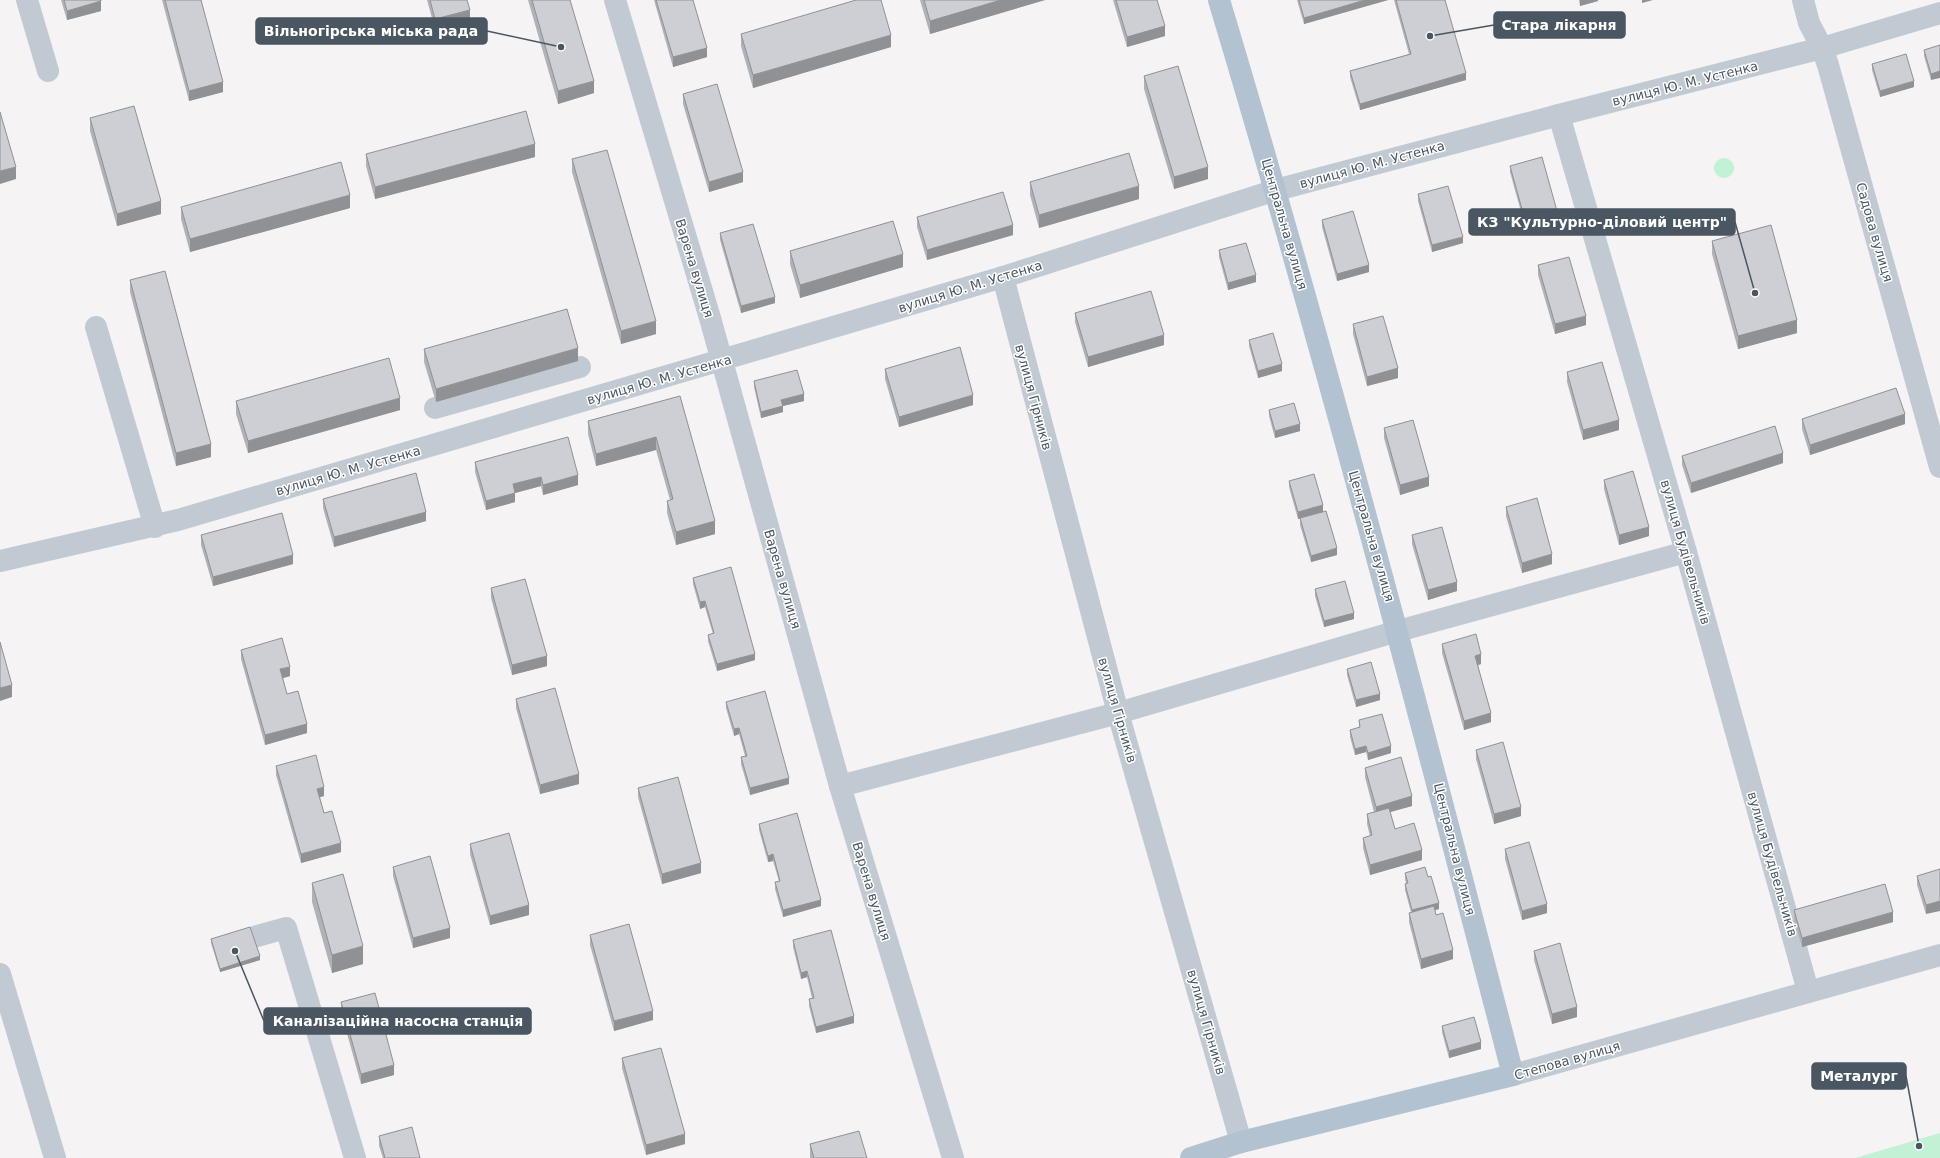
<svg xmlns="http://www.w3.org/2000/svg" width="1940" height="1158" viewBox="0 0 1940 1158" font-family="'DejaVu Sans',sans-serif">
<style>
.green{fill:#c3f1d5}
.lines{fill:none;stroke-linecap:round;stroke-linejoin:round}
.minor{stroke:#c1cad2;stroke-width:22}
.major{stroke:#b3c2d1;stroke-width:22}
.wall{fill:#b0b2b7}
.shaded-wall{fill:#909195}
.building{fill:#cdcfd5;stroke:#909195}
.labels{text-anchor:middle;stroke-width:3;stroke-linejoin:round;paint-order:stroke}
.street-label{font-size:13px;fill:#4a5661;stroke:#fff}
.leader{fill:none;stroke:#4a5661;stroke-width:1.5}
.callout-dot{fill:#4a5661;stroke:#fff;stroke-width:1.5}
.callout{fill:#4a5661;stroke:#4a5661;stroke-width:1.5}
.callout-label{font-size:14px;text-anchor:middle;font-weight:bold;fill:#fff}
</style>
<rect width="100%" height="100%" fill="#f5f3f3"/>
<g class="green">
<circle cx="1724" cy="168" r="10"/>
<path d="M1940,1133V1158H1855Z"/>
</g>
<g class="lines">
<g class="minor">
<path d="M27,0L48,71"/>
<path d="M615,0L710,318L840,786L953,1158"/>
<path d="M1803,0L1809,23L1822,48L1828,65L1940,467"/>
<path d="M1559,115L1686,552L1808,991"/>
<path d="M1003,277L1118,713L1241,1142"/>
<path d="M96,327L155,527"/>
<path d="M435,408L580,367"/>
<path d="M0,561L178,520L1003,277L1276,190L1559,115L1822,48L1940,13"/>
<path d="M840,786L1118,713L1398,631L1686,552"/>
<path d="M254,937L286,928L355,1158"/>
<path d="M0,974L55,1158"/>
<path d="M1513,1075L1940,955"/>
</g>
<path class="major" d="M1191,1158L1241,1142L1513,1075C1420,716 1326,356 1219,0"/>
</g>
<g class="wall">
<path d="M61,0H101V11L67,20Z"/>
<path d="M162,0H201L223,92L189,101Z"/>
<path d="M427,0H467L470,19L435,29Z"/>
<path d="M528,0H570L594,93L558,104Z"/>
<path d="M654,0H693L707,57L673,67Z"/>
<path d="M920,0H1045L930,34Z"/>
<path d="M1113,0H1157L1165,36L1127,47Z"/>
<path d="M1297,0H1388L1304,24Z"/>
<path d="M1394,0H1445L1466,80L1360,110L1350,77V71L1409,54Z"/>
<path d="M1579,0H1598V1L1580,6Z"/>
<path d="M741,34L891,47L753,88L741,46Z"/>
<path d="M1940,45L1931,80L1924,56V50Z"/>
<path d="M1872,64L1914,87L1880,97L1872,70Z"/>
<path d="M1144,76L1208,179L1174,189L1144,89Z"/>
<path d="M683,94L743,182L709,192L683,104Z"/>
<path d="M90,118L161,214L117,226L90,131Z"/>
<path d="M366,154L535,157L375,199L366,166Z"/>
<path d="M572,159L656,334L621,344L572,172Z"/>
<path d="M1510,166L1557,218L1525,226L1510,172Z"/>
<path d="M1030,182L1139,199L1039,228L1030,195Z"/>
<path d="M1418,194L1463,243L1432,252L1418,201Z"/>
<path d="M181,207L350,208L190,252L181,219Z"/>
<path d="M917,217L1013,235L927,260L917,227Z"/>
<path d="M1322,220L1369,272L1337,281L1322,227Z"/>
<path d="M720,233L775,303L741,313L720,240Z"/>
<path d="M1712,241L1797,333L1738,349L1712,254Z"/>
<path d="M1219,250L1256,282L1228,290L1219,257Z"/>
<path d="M790,251L903,267L800,298L790,264Z"/>
<path d="M1538,265L1586,325L1555,334L1538,275Z"/>
<path d="M130,280L211,457L176,466L130,292Z"/>
<path d="M1075,313L1164,345L1088,367L1075,322Z"/>
<path d="M1353,324L1398,378L1367,386L1353,334Z"/>
<path d="M1249,340L1282,371L1258,378L1249,346Z"/>
<path d="M424,349L578,361L436,402L424,362Z"/>
<path d="M885,369L973,405L899,427L885,379Z"/>
<path d="M1567,372L1619,430L1583,440L1567,382Z"/>
<path d="M754,381L804,401L783,406V412L761,418L754,387Z"/>
<path d="M680,396L715,534L676,545L667,513V501L670,500L656,450L596,466L588,434V421Z"/>
<path d="M236,401L400,410L248,453L236,414Z"/>
<path d="M1269,410L1300,431L1275,438L1269,416Z"/>
<path d="M1802,419L1905,424L1810,455L1802,429Z"/>
<path d="M1384,428L1429,486L1400,495L1384,438Z"/>
<path d="M1682,456L1783,463L1691,493L1682,465Z"/>
<path d="M475,462L578,485L543,495L541,486L515,493V502L486,510L475,472Z"/>
<path d="M1604,480L1649,536L1619,545L1604,489Z"/>
<path d="M1289,481L1323,512L1337,555L1311,562L1300,525V518H1302L1298,519L1289,487Z"/>
<path d="M323,499L426,521L334,547L323,508Z"/>
<path d="M1506,507L1552,564L1522,573L1506,516Z"/>
<path d="M201,535L293,564L213,586L201,545Z"/>
<path d="M1412,535L1457,591L1428,600L1412,544Z"/>
<path d="M693,578L755,660L717,671L708,641V635L713,634L705,607L700,609L693,584Z"/>
<path d="M491,588L547,666L512,675L491,598Z"/>
<path d="M1315,589L1354,619L1324,627L1315,596Z"/>
<path d="M1442,644L1481,664L1478,665L1491,722L1464,730L1442,653Z"/>
<path d="M241,650L290,676L283,678L287,694L307,733L265,745L241,659Z"/>
<path d="M1347,669L1380,700L1356,707L1347,675Z"/>
<path d="M516,699L579,784L540,794L516,708Z"/>
<path d="M726,702L789,784L750,795L741,764V757L745,756L739,734L734,736L726,708Z"/>
<path d="M1359,720L1391,753L1368,760L1366,752L1355,755L1350,737V730L1359,728Z"/>
<path d="M1476,750L1521,816L1494,824L1476,759Z"/>
<path d="M276,766L324,796L320,797L324,813L341,852L301,863L276,775Z"/>
<path d="M1365,768L1412,806L1390,812L1395,829L1422,860L1370,875L1363,848V838L1370,836L1367,824V814L1374,812L1365,777Z"/>
<path d="M638,788L701,873L662,884L638,797Z"/>
<path d="M759,824L821,906L783,917L775,889V882L779,881L773,861L768,862L759,830Z"/>
<path d="M470,844L529,915L490,925L470,854Z"/>
<path d="M1505,849L1547,913L1522,920L1505,859Z"/>
<path d="M393,867L450,938L413,948L393,876Z"/>
<path d="M1940,869L1926,914L1917,885V876Z"/>
<path d="M1405,873L1428,877L1439,909L1435,910L1436,915L1453,959L1421,969L1409,922V913L1411,912L1405,890V884L1406,883L1405,879Z"/>
<path d="M312,883L363,964L332,973L312,902Z"/>
<path d="M1794,910L1893,922L1802,947L1794,920Z"/>
<path d="M590,935L653,1020L614,1031L590,945Z"/>
<path d="M211,939L260,960L220,972L211,943Z"/>
<path d="M793,940L854,1023L816,1033L809,1006V999L812,998L807,977L801,979L793,947Z"/>
<path d="M1534,951L1577,1017L1552,1024L1534,960Z"/>
<path d="M341,1002L394,1075L361,1084L341,1012Z"/>
<path d="M1442,1026L1481,1049L1449,1058L1442,1032Z"/>
<path d="M622,1058L685,1144L646,1155L622,1068Z"/>
<path d="M379,1136L420,1158H383L379,1146Z"/>
<path d="M810,1144L867,1158H810Z"/>
</g>
<g class="shaded-wall">
<path d="M1001,0H1045L930,34V21Z"/>
<path d="M1365,0H1388L1304,24V18Z"/>
<path d="M1580,0H1598V1L1580,6Z"/>
<path d="M1642,0H1653L1642,3Z"/>
<path d="M101,1V11L67,20V11Z"/>
<path d="M470,10V19L435,29V19Z"/>
<path d="M1165,26V36L1127,47V37Z"/>
<path d="M891,35V47L753,88V75Z"/>
<path d="M707,48V57L673,67V57Z"/>
<path d="M1940,71V78L1931,80V74Z"/>
<path d="M1466,73V80L1360,110V104Z"/>
<path d="M594,81V93L558,104V91Z"/>
<path d="M1914,81V87L1880,97V91Z"/>
<path d="M223,82V92L189,101V91Z"/>
<path d="M535,144V157L375,199V187Z"/>
<path d="M16,167V179L0,184V171Z"/>
<path d="M1208,167V179L1174,189V177Z"/>
<path d="M743,172V182L709,192V182Z"/>
<path d="M1139,186V199L1039,228V215Z"/>
<path d="M350,195V208L190,252V239Z"/>
<path d="M161,201V214L117,226V214Z"/>
<path d="M1557,211V218L1525,226V220Z"/>
<path d="M1013,225V235L927,260V250Z"/>
<path d="M1463,237V243L1432,252V245Z"/>
<path d="M903,254V267L800,298V285Z"/>
<path d="M1369,265V272L1337,281V274Z"/>
<path d="M1256,275V282L1228,290V283Z"/>
<path d="M775,297V303L741,313V306Z"/>
<path d="M1586,316V325L1555,334V324Z"/>
<path d="M1797,320V333L1738,349V336Z"/>
<path d="M656,321V334L621,344V331Z"/>
<path d="M1164,335V345L1088,367V357Z"/>
<path d="M578,348V361L436,402V389Z"/>
<path d="M1282,364V371L1258,378V371Z"/>
<path d="M1398,368V378L1367,386V377Z"/>
<path d="M804,394V401L783,406V412L761,418V412L781,400Z"/>
<path d="M973,395V405L899,427V417Z"/>
<path d="M400,398V410L248,453V441Z"/>
<path d="M1905,414V424L1810,455V445Z"/>
<path d="M1619,420V430L1583,440V430Z"/>
<path d="M1300,424V431L1275,438V431Z"/>
<path d="M656,437V450L596,466V454Z"/>
<path d="M211,444V457L176,466V453Z"/>
<path d="M1783,453V463L1691,493V483Z"/>
<path d="M578,475V485L543,495V485Z"/>
<path d="M541,477V486L515,493V502L486,510V501L513,484Z"/>
<path d="M1429,477V486L1400,495V485Z"/>
<path d="M1323,505V512L1298,519V512Z"/>
<path d="M426,512V521L334,547V537Z"/>
<path d="M715,521V534L676,545V532Z"/>
<path d="M1649,527V536L1619,545V535Z"/>
<path d="M1337,548V555L1311,562V556Z"/>
<path d="M1552,554V564L1522,573V563Z"/>
<path d="M293,555V564L213,586V577Z"/>
<path d="M1457,582V591L1428,600V590Z"/>
<path d="M705,601V607L700,609V602Z"/>
<path d="M1354,613V619L1324,627V621Z"/>
<path d="M755,654V660L717,671V664Z"/>
<path d="M1481,654V664L1475,666V656Z"/>
<path d="M547,656V666L512,675V665Z"/>
<path d="M290,667V676L280,679V669Z"/>
<path d="M12,685V697L0,701V688Z"/>
<path d="M1380,694V700L1356,707V700Z"/>
<path d="M1491,713V722L1464,730V721Z"/>
<path d="M307,724V733L265,745V735Z"/>
<path d="M739,728V734L734,736V729Z"/>
<path d="M1366,746V752L1355,755V749Z"/>
<path d="M1391,746V753L1368,760V753Z"/>
<path d="M579,774V784L540,794V785Z"/>
<path d="M789,778V784L750,795V788Z"/>
<path d="M324,787V796L317,798V789Z"/>
<path d="M1412,796V806L1376,816V807Z"/>
<path d="M1521,807V816L1494,824V814Z"/>
<path d="M341,843V852L301,863V854Z"/>
<path d="M1422,850V860L1370,875V865Z"/>
<path d="M773,854V861L768,862V856Z"/>
<path d="M701,863V873L662,884V874Z"/>
<path d="M821,900V906L783,917V910Z"/>
<path d="M1940,901V911L1926,914V905Z"/>
<path d="M1439,903V909L1412,917V910Z"/>
<path d="M1547,904V913L1522,920V911Z"/>
<path d="M529,905V915L490,925V916Z"/>
<path d="M1893,912V922L1802,947V938Z"/>
<path d="M450,928V938L413,948V938Z"/>
<path d="M363,946V964L332,973V955Z"/>
<path d="M1453,950V959L1421,969V959Z"/>
<path d="M260,956V960L220,972V969Z"/>
<path d="M807,971V977L801,979V973Z"/>
<path d="M1577,1007V1017L1552,1024V1014Z"/>
<path d="M653,1011V1020L614,1031V1021Z"/>
<path d="M854,1016V1023L816,1033V1027Z"/>
<path d="M1481,1042V1049L1449,1058V1051Z"/>
<path d="M394,1065V1075L361,1084V1074Z"/>
<path d="M685,1134V1144L646,1155V1145Z"/>
</g>
<g class="building">
<path d="M64,0H101V1L67,11Z"/>
<path d="M165,0H201L223,82L189,91Z"/>
<path d="M430,0H467L470,10L435,19Z"/>
<path d="M532,0H570L594,81L558,91Z"/>
<path d="M656,0H693L707,48L673,57Z"/>
<path d="M856,0H881L891,35L753,75L741,34Z"/>
<path d="M924,0H1001L930,21Z"/>
<path d="M1116,0H1157L1165,26L1127,37Z"/>
<path d="M1299,0H1365L1304,18Z"/>
<path d="M1396,0H1445L1466,73L1360,104L1350,71L1411,54Z"/>
<path d="M1940,45V71L1931,74L1924,50Z"/>
<path d="M1906,54L1914,81L1880,91L1872,64Z"/>
<path d="M1178,66L1208,167L1174,177L1144,76Z"/>
<path d="M717,84L743,172L709,182L683,94Z"/>
<path d="M134,106L161,201L117,214L90,118Z"/>
<path d="M526,111L535,144L375,187L366,154Z"/>
<path d="M0,112L16,167L0,171Z"/>
<path d="M607,150L656,321L621,331L572,159Z"/>
<path d="M1129,153L1139,186L1039,215L1030,182Z"/>
<path d="M1542,157L1557,211L1525,220L1510,166Z"/>
<path d="M341,162L350,195L190,239L181,207Z"/>
<path d="M1448,186L1463,237L1432,245L1418,194Z"/>
<path d="M1003,192L1013,225L927,250L917,217Z"/>
<path d="M1353,211L1369,265L1337,274L1322,220Z"/>
<path d="M893,221L903,254L800,285L790,251Z"/>
<path d="M753,224L775,297L741,306L720,233Z"/>
<path d="M1771,225L1797,320L1738,336L1712,241Z"/>
<path d="M1246,243L1256,275L1228,283L1219,250Z"/>
<path d="M1569,257L1586,316L1555,324L1538,265Z"/>
<path d="M165,271L211,444L176,453L130,280Z"/>
<path d="M1151,291L1164,335L1088,357L1075,313Z"/>
<path d="M567,309L578,348L436,389L424,349Z"/>
<path d="M1383,316L1398,368L1367,377L1353,324Z"/>
<path d="M1273,333L1282,364L1258,371L1249,340Z"/>
<path d="M960,347L973,395L899,417L885,369Z"/>
<path d="M389,358L400,398L248,441L236,401Z"/>
<path d="M1602,362L1619,420L1583,430L1567,372Z"/>
<path d="M797,370L804,394L781,400L783,406L761,412L754,381Z"/>
<path d="M1896,388L1905,414L1810,445L1802,419Z"/>
<path d="M680,396L715,521L676,532L667,501L673,499L656,437L596,454L588,421Z"/>
<path d="M1294,403L1300,424L1275,431L1269,410Z"/>
<path d="M1413,420L1429,477L1400,485L1384,428Z"/>
<path d="M1775,426L1783,453L1691,483L1682,456Z"/>
<path d="M568,437L578,475L543,485L541,477L513,484L515,493L486,501L475,462Z"/>
<path d="M1633,471L1649,527L1619,535L1604,480Z"/>
<path d="M416,473L426,512L334,537L323,499Z"/>
<path d="M1314,474L1323,505L1298,512L1289,481Z"/>
<path d="M1537,498L1552,554L1522,563L1506,507Z"/>
<path d="M1326,511L1337,548L1311,556L1300,518Z"/>
<path d="M282,513L293,555L213,577L201,535Z"/>
<path d="M1442,527L1457,582L1428,590L1412,535Z"/>
<path d="M731,567L755,654L717,664L708,635L714,633L705,601L700,602L693,578Z"/>
<path d="M525,579L547,656L512,665L491,588Z"/>
<path d="M1345,581L1354,613L1324,621L1315,589Z"/>
<path d="M1476,634L1481,654L1475,656L1491,713L1464,721L1442,644Z"/>
<path d="M282,638L290,667L280,669L287,694L298,691L307,724L265,735L241,650Z"/>
<path d="M0,642L12,685L0,688Z"/>
<path d="M1371,662L1380,694L1356,700L1347,669Z"/>
<path d="M555,688L579,774L540,785L516,699Z"/>
<path d="M765,691L789,778L750,788L741,757L747,756L739,728L734,729L726,702Z"/>
<path d="M1382,714L1391,746L1368,753L1366,746L1355,749L1350,730L1360,727L1359,720Z"/>
<path d="M1503,742L1521,807L1494,814L1476,750Z"/>
<path d="M316,755L324,787L317,789L324,813L332,811L341,843L301,854L276,766Z"/>
<path d="M1401,757L1412,796L1376,807L1365,768Z"/>
<path d="M678,777L701,863L662,874L638,788Z"/>
<path d="M1389,808L1395,829L1414,823L1422,850L1370,865L1363,838L1372,835L1367,814Z"/>
<path d="M797,813L821,900L783,910L775,882L780,881L773,854L768,856L759,824Z"/>
<path d="M509,833L529,905L490,916L470,844Z"/>
<path d="M1529,842L1547,904L1522,911L1505,849Z"/>
<path d="M430,856L450,928L413,938L393,867Z"/>
<path d="M1425,867L1428,877L1431,876L1439,903L1412,910L1405,884L1408,883L1405,873Z"/>
<path d="M1940,869V901L1926,905L1917,876Z"/>
<path d="M343,874L363,946L332,955L312,883Z"/>
<path d="M1885,884L1893,912L1802,938L1794,910Z"/>
<path d="M1434,906L1436,915L1443,913L1453,950L1421,959L1409,913Z"/>
<path d="M629,924L653,1011L614,1021L590,935Z"/>
<path d="M250,927L260,956L220,969L211,939Z"/>
<path d="M831,930L854,1016L816,1027L809,999L814,998L807,971L801,973L793,940Z"/>
<path d="M1560,943L1577,1007L1552,1014L1534,951Z"/>
<path d="M375,993L394,1065L361,1074L341,1002Z"/>
<path d="M1474,1017L1481,1042L1449,1051L1442,1026Z"/>
<path d="M661,1048L685,1134L646,1145L622,1058Z"/>
<path d="M412,1127L420,1158H385L379,1136Z"/>
<path d="M859,1131L867,1158H814L810,1144Z"/>
</g>
<g class="labels">
<g class="street-label">
<text transform="translate(1685 83) rotate(-14)" y="5">вулиця Ю. М. Устенка</text>
<text transform="translate(1372 164) rotate(-15)" y="5">вулиця Ю. М. Устенка</text>
<text transform="translate(1285 224) rotate(74)" y="5">Центральна вулиця</text>
<text transform="translate(1875 232) rotate(74)" y="5">Садова вулиця</text>
<text transform="translate(695 268) rotate(73)" y="5">Варена вулиця</text>
<text transform="translate(970 286) rotate(-17)" y="5">вулиця Ю. М. Устенка</text>
<text transform="translate(659 379) rotate(-16)" y="5">вулиця Ю. М. Устенка</text>
<text transform="translate(1034 397) rotate(75)" y="5">вулиця Гірників</text>
<text transform="translate(348 470) rotate(-16)" y="5">вулиця Ю. М. Устенка</text>
<text transform="translate(1372 536) rotate(74)" y="5">Центральна вулиця</text>
<text transform="translate(1686 552) rotate(74)" y="5">вулиця Будівельників</text>
<text transform="translate(783 579) rotate(74)" y="5">Варена вулиця</text>
<text transform="translate(1118 710) rotate(74)" y="5">вулиця Гірників</text>
<text transform="translate(1455 849) rotate(76)" y="5">Центральна вулиця</text>
<text transform="translate(1773 864) rotate(74)" y="5">вулиця Будівельників</text>
<text transform="translate(872 891) rotate(73)" y="5">Варена вулиця</text>
<text transform="translate(1207 1022) rotate(74)" y="5">вулиця Гірників</text>
<text transform="translate(1567 1060) rotate(-16)" y="5">Степова вулиця</text>
</g>
</g>
<path class="leader" d="M1430 36L1494 25M561 47L487 31M1755 293L1735 222M235 951L264 1021M1919 1146L1906 1076"/>
<g class="callout-dot">
<circle cx="1430" cy="36" r="4"/>
<circle cx="561" cy="47" r="4"/>
<circle cx="1755" cy="293" r="4"/>
<circle cx="235" cy="951" r="4"/>
<circle cx="1919" cy="1146" r="4"/>
</g>
<g class="callout">
<rect x="1494" y="12" width="131" height="26" rx="4"/>
<rect x="256" y="18" width="231" height="26" rx="4"/>
<rect x="1469" y="209" width="266" height="26" rx="4"/>
<rect x="264" y="1008" width="267" height="26" rx="4"/>
<rect x="1812" y="1063" width="94" height="26" rx="4"/>
</g>
<g class="callout-label">
<text x="1559" y="30">Стара лікарня</text>
<text x="371" y="36">Вільногірська міська рада</text>
<text x="1602" y="227">КЗ "Культурно-діловий центр"</text>
<text x="398" y="1026">Каналізаційна насосна станція</text>
<text x="1859" y="1081">Металург</text>
</g>
</svg>
